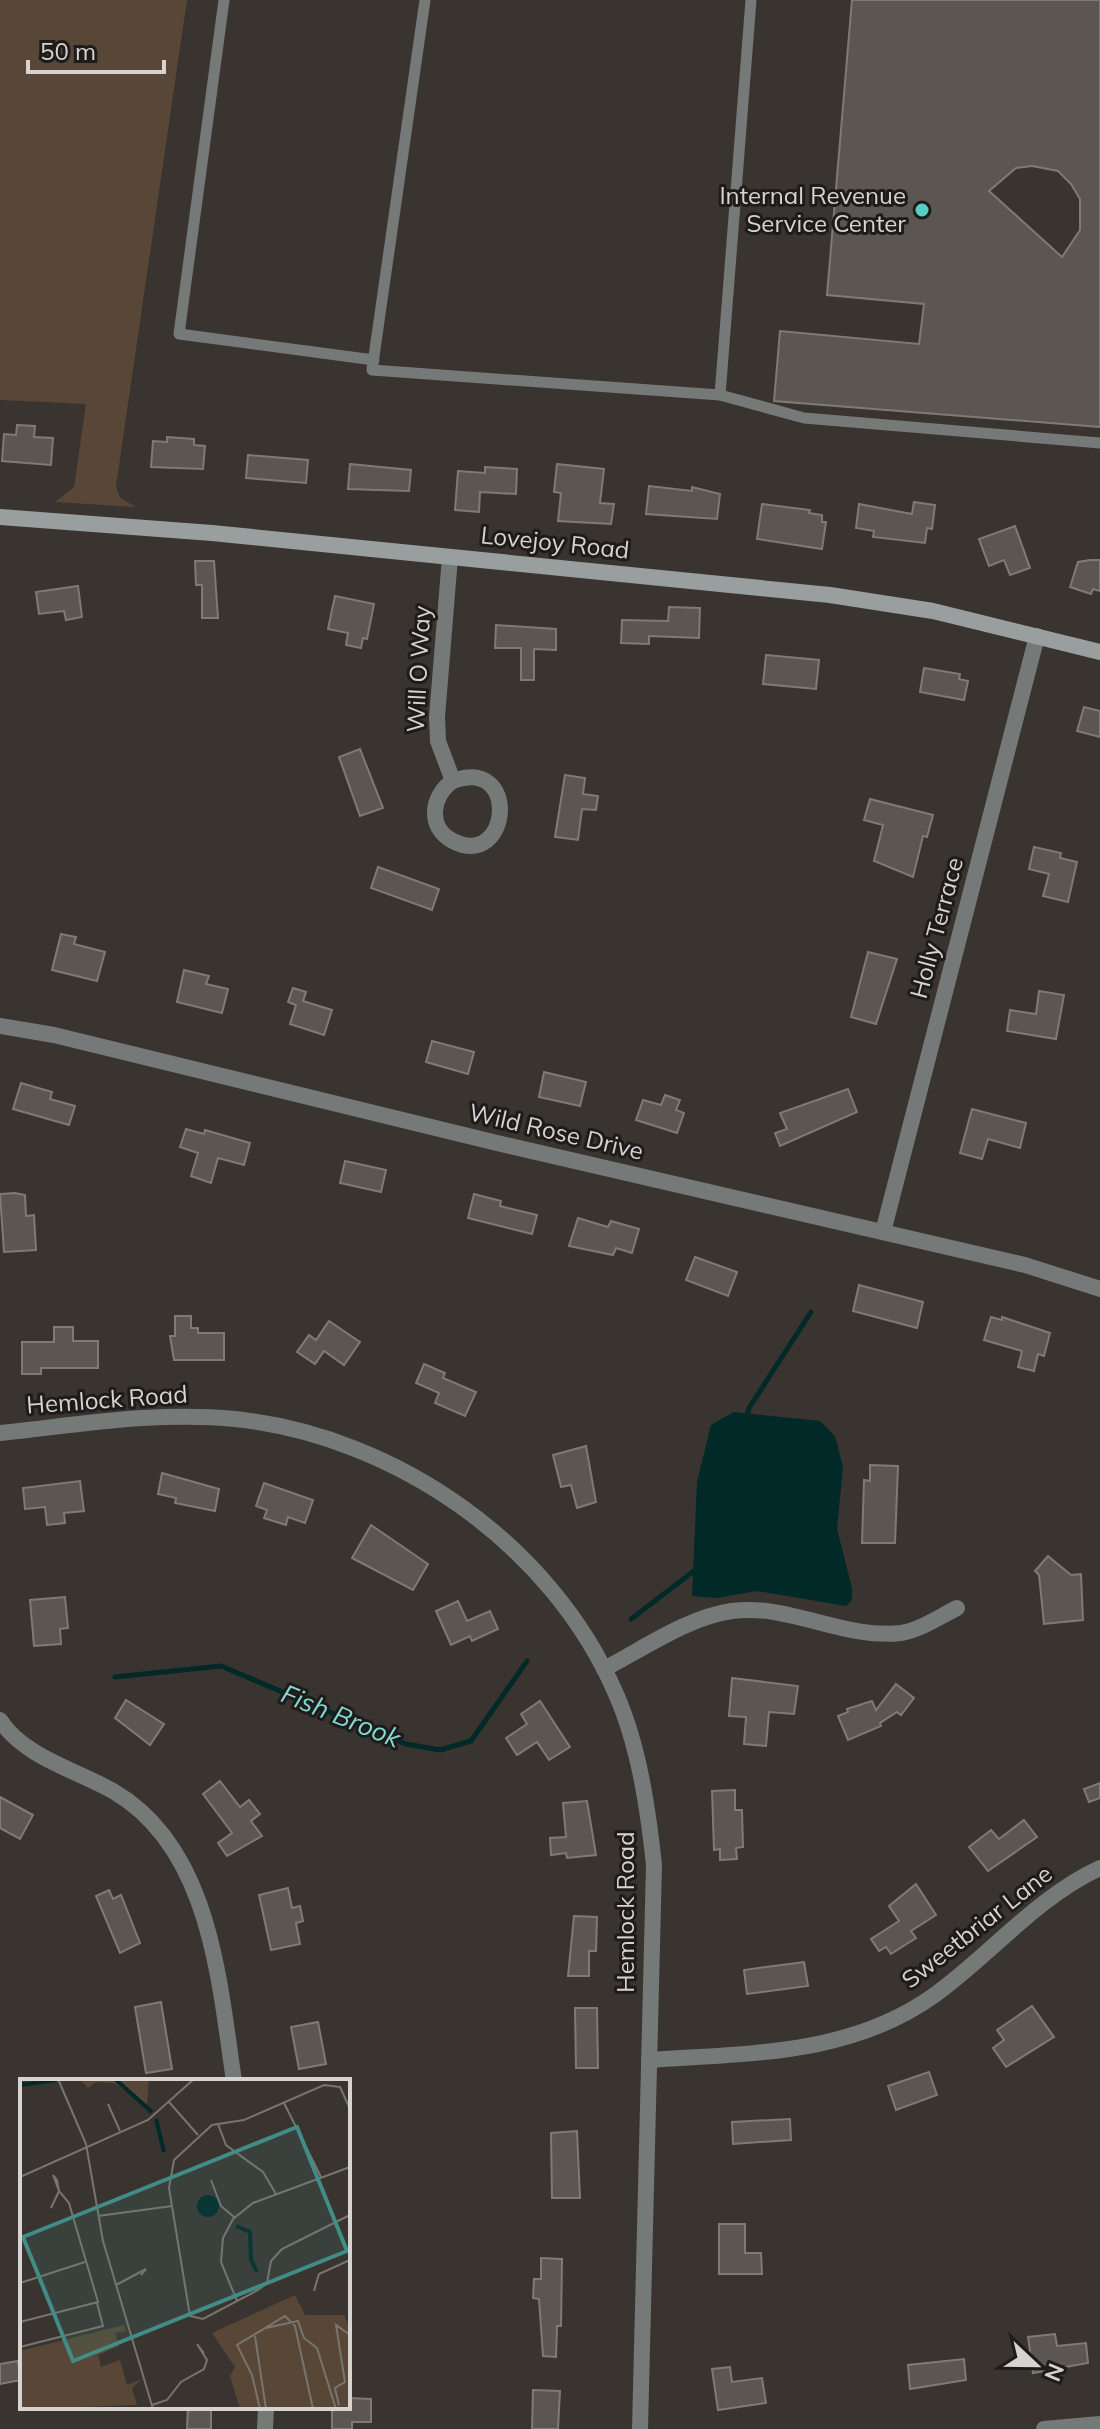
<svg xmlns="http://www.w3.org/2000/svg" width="1100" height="2429" viewBox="0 0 1100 2429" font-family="Mulish,sans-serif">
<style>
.green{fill:#584736}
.water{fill:#012927}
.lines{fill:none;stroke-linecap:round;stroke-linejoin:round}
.stream{stroke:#012927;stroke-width:5}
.building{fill:#5b5651;stroke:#7f7a74;stroke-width:2;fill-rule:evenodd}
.service{stroke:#757978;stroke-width:11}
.minor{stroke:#757978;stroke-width:16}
.secondary{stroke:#999f9e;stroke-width:16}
.poi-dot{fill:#55cec5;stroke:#1e1c1a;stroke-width:3}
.labels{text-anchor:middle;stroke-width:6;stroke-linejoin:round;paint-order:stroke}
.poi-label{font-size:24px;fill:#d6d3d0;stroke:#1e1c1a;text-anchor:end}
.street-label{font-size:24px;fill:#d6d3d0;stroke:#1e1c1a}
.water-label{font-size:26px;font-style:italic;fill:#84dad2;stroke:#1e1c1a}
.inset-river{fill:none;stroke:#012927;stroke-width:4}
.inset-road{fill:none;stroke:#78746f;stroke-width:2}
.view{fill:#418d86;fill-opacity:0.15;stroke:#418d86;stroke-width:4}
.inset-edge{fill:none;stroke:#d6d3d0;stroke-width:4}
</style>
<rect width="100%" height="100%" fill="#39342f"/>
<path class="green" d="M0,0H187L116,486L120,498L136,507L55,502L74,487L86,404L0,400Z"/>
<path class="water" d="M734,1412L820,1421L835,1436L843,1467L837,1529L852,1588V1600L846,1606L757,1591L716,1598L692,1596L697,1482L711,1425Z"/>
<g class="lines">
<g class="stream">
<path d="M747,1417L749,1408L811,1312"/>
<path d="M631,1619L694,1571"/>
<path d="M115,1677L221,1666L406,1744L440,1750L471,1741L527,1661"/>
</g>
</g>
<g class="building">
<path d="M852,0H1100V427L774,401L780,331L919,344L924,304L827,295ZM1032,166L1058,171L1071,184L1080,199V230L1062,257L989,191L1016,168Z"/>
<path d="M17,425L35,426L34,437L53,438L51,465L2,461L4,434L16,435Z"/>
<path d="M167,437L194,439V445L205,446L203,469L151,467L153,441L167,442Z"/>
<path d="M248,455L308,460L306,483L246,478Z"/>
<path d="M350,464L411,470L409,491L348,489Z"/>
<path d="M557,464L604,469L600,503L614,504L611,524L558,521L561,493L554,492Z"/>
<path d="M485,467L517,469L516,494L480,492L479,512L455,510L458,471L485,473Z"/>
<path d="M649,486L692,491V487L720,494L717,519L646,514Z"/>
<path d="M914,502L935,505L932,529L927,528L925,543L873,537L874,531L856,528L859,504L912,514Z"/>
<path d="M762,504L810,510L809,513L822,515V522H826L822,549L757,539Z"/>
<path d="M1015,526L1030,568L1010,575L1004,560L989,566L979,539Z"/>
<path d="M1090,560H1100V591L1093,589L1091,594L1070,587L1078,562Z"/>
<path d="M195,561H214L218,618H202V585H196Z"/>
<path d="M78,586L82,617L66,620L64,611L39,614L36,592Z"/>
<path d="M335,596L374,604L367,639L363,638L361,648L346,645L348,633L328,629Z"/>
<path d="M669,607L700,608L699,638L649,636V644L621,643L622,620L668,621Z"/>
<path d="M496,625L556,629V650L534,649V680H521V648H495Z"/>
<path d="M766,655L819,660L816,689L763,684Z"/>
<path d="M924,668L960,674L959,679L968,681L964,700L920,692Z"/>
<path d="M1084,707L1100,711V737L1077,731Z"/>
<path d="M360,749L383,808L360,816L339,757Z"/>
<path d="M565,775L585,778L583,794L598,796L596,810L582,809L578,840L555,837Z"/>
<path d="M870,799L933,815L927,837L923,836L913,877L874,861L883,825L864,820Z"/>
<path d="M1034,847L1061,853L1060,858L1077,862L1068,902L1043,896L1049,874L1029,869Z"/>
<path d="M378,867L439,889L432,910L371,888Z"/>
<path d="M61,934L76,937L74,944L105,952L97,981L52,970Z"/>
<path d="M868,952L897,959L876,1024L851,1017Z"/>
<path d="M184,970L209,976L206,984L228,989L222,1013L177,1002Z"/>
<path d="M293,988L306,992L303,1001L332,1010L324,1035L290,1024L296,1005L288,1002Z"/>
<path d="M1039,991L1064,995L1056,1039L1007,1031L1010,1010L1036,1014Z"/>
<path d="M432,1041L474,1052L468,1074L426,1062Z"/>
<path d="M544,1072L586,1082L580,1106L539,1097Z"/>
<path d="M21,1083L52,1092L50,1099L75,1106L69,1125L13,1109Z"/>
<path d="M848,1089L857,1112L780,1146L775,1133L787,1129L780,1113Z"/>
<path d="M665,1095L680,1100L676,1110L684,1113L677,1133L636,1120L643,1100L661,1105Z"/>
<path d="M972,1109L1026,1123L1020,1148L988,1139L982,1159L960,1153Z"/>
<path d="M186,1129L204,1134L205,1130L250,1143L244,1165L218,1158L211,1183L191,1176L198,1153L180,1147Z"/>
<path d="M345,1161L386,1170L381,1192L340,1183Z"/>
<path d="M15,1193L25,1195L26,1216L34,1215L36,1250L4,1252L0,1194Z"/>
<path d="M474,1194L501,1201L500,1206L537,1215L532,1234L468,1218Z"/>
<path d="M578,1218L608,1227L611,1221L639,1229L632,1253L616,1248L613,1255L569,1246Z"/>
<path d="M695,1257L737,1272L728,1296L686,1280Z"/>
<path d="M859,1285L923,1302L917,1328L853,1311Z"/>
<path d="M175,1316H191V1328H198V1333H224V1360H174L170,1336H175Z"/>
<path d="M991,1317L1002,1320V1317L1050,1333L1044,1356L1038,1354L1034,1371L1018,1367L1022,1351L984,1340Z"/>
<path d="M329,1321L360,1342L344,1365L324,1351L315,1364L297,1352L309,1335L316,1340Z"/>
<path d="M54,1327H73V1341H98V1368H41V1374H22V1342H54Z"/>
<path d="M424,1364L445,1373L443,1378L476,1392L465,1416L435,1403L439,1393L416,1383Z"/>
<path d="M586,1446L596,1502L577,1508L571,1485L561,1487L553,1455Z"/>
<path d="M870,1465L898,1466L895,1543H862L864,1480L870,1481Z"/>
<path d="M162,1473L219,1489L215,1511L175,1503L176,1498L158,1494Z"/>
<path d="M80,1481L84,1511L64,1513L65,1523L47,1525L45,1507L25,1509L23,1488Z"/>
<path d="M264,1483L313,1500L305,1523L288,1517L286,1525L264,1518L267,1510L256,1506Z"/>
<path d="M371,1525L428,1564L413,1590L352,1558Z"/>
<path d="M1048,1556L1071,1575L1081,1574L1083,1620L1044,1624L1039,1575L1035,1571Z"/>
<path d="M65,1597L68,1628L60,1629L61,1644L34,1646L30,1600Z"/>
<path d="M458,1601L467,1621L490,1611L498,1629L472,1641L470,1636L451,1645L436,1611Z"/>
<path d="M732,1678L798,1686L794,1714L769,1712L766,1746L744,1744L746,1717L729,1716Z"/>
<path d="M896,1684L914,1698L901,1715L897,1712L880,1723L881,1726L848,1740L838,1716L848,1712L847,1709L872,1701L876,1710Z"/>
<path d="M126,1700L164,1724L150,1745L115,1718Z"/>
<path d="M540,1701L570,1747L549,1760L537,1742L517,1755L506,1738L527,1724L521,1714Z"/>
<path d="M220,1781L240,1807L249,1800L260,1814L251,1821L262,1836L227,1856L218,1843L232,1833L203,1794Z"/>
<path d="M1100,1783V1798L1089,1802L1084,1789Z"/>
<path d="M735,1790V1810H742L743,1847L736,1848L737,1859L720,1860V1849L714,1850L712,1791Z"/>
<path d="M0,1797L33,1815L20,1839L0,1828Z"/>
<path d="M587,1801L596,1855L567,1858L566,1853L551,1855L550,1838L566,1837L563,1803Z"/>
<path d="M1024,1820L1037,1837L988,1871L969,1847L991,1830L999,1839Z"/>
<path d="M916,1884L936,1915L911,1931L916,1938L891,1954L886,1947L879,1951L871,1939L899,1921L889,1906Z"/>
<path d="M288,1888L292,1908L300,1906L303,1921L296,1923L300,1944L271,1950L259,1895Z"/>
<path d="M109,1890L113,1899L121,1895L140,1943L120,1953L96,1896Z"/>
<path d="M574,1916L597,1917L596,1951H589V1976H568Z"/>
<path d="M804,1962L808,1986L747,1994L744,1970Z"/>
<path d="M161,2002L172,2069L146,2073L135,2007Z"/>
<path d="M1032,2006L1054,2037L1006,2067L993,2048L1004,2040L997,2030Z"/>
<path d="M575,2008H597L598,2068H576Z"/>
<path d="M318,2022L326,2064L299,2069L291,2027Z"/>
<path d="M929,2072L937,2095L896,2110L888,2086Z"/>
<path d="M790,2119L791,2140L733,2144L732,2122Z"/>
<path d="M577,2131L580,2198H552L551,2133Z"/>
<path d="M719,2224H745V2253H761L762,2274H719Z"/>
<path d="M541,2258L562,2259L561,2326H557L556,2357L543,2356L539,2299L533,2298L534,2279H541Z"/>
<path d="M1055,2334L1057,2346L1086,2343L1088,2363L1033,2373L1028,2337Z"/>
<path d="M964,2359L966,2380L910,2389L908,2365Z"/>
<path d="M18,2361L21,2380L0,2384V2364Z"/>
<path d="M730,2367L732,2382L762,2378L766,2403L718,2410L712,2369Z"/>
<path d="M533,2390L560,2391L558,2429H532Z"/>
<path d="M348,2398L371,2399V2422H352V2429H332V2407H348Z"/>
<path d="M188,2407H211V2429H187Z"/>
</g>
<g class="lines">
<g class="service">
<path d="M224,0L179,334L374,360"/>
<path d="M425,0L372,370L720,395L804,418L1100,443"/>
<path d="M720,395L751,0"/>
</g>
<g class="minor">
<path d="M450,557L437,717L438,741L453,781C521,756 510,870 453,841C427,828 431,795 453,781"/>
<path d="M0,1026L54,1035L497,1143L1025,1265L1100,1289"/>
<path d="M883,1232L1037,636"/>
<path d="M0,1433C78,1425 157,1411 235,1419C396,1436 552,1545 616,1694C639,1746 648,1809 654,1865L640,2429"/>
<path d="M604,1669C643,1649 688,1617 732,1611C788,1603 844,1640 901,1633C920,1630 939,1617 957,1608"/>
<path d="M0,1720C24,1757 76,1770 113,1791C211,1848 219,1981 234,2081"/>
<path d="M649,2060C748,2053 851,2056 936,1994C991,1954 1037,1897 1100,1868"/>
<path d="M265,2429L266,2407"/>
<path d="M1044,2429L1100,2424"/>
</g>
<path class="secondary" d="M0,517L212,533L830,595L933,611L1100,652"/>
</g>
<circle class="poi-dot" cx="922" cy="210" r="8"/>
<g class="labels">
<g class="poi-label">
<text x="906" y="204">Internal Revenue<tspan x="906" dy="28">Service Center</tspan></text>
</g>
<g class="street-label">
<text transform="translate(555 543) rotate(6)" y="8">Lovejoy Road</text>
<text transform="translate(419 669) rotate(-87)" y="8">Will O Way</text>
<text transform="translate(937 928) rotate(-75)" y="8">Holly Terrace</text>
<text transform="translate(556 1132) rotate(13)" y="8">Wild Rose Drive</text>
<text transform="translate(107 1400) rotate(-4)" y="8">Hemlock Road</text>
<text transform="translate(626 1912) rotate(-90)" y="8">Hemlock Road</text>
<text transform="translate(977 1927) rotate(-38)" y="8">Sweetbriar Lane</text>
</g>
<g class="water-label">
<text transform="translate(341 1716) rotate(22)" y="9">Fish Brook</text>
</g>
</g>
<g transform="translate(20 2079)">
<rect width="330" height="330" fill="#39342f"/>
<path d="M129,0L127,25L94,4L76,3L68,9L61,1ZM275,216L285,236H324L330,250V330H220L210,297L215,288L192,254ZM104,246L106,252L95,254L99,267L78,276L81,288L100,281L107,306L122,300L112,309L117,326L0,330V272Z" fill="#584736"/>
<path d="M177 127a11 11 0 1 1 22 0a11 11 0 1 1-22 0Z" fill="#012927"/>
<path class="inset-river" d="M55,0H91M95,0L132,33M0,6L36,1M136,40L144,73M216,147L230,153L231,181L237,193"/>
<path class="inset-road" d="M38,0L66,65M149,23L178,56M264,24L301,98M88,25L100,52M330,30L320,8L304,6L224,41L192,46L154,81L149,109L170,237L183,240L238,211L247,204L251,182L262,170L330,136M198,45L206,66L243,93L256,115M66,65L83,162L133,330M0,98L128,41L174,0M191,101L201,127L214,138M78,137L152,127M0,204L65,183M96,206L126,190L121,196M294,212L299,195L330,181M217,222L201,183L203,159L213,140L233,124L330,88M0,243L78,223L49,124L39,112L33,96L37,101L39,112L31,129M246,249L278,242L284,259L297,269L316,330M235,257L246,330M0,268L83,247L77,224M132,326L147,321L161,303L184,290L187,281L177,265L184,274M319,326L315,309L325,303L316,246L330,256M240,330L232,296L217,266L265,237L275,247L293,330"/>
<path class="view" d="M277,48L327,172L53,282L3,158Z"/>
<rect width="330" height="330" class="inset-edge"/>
</g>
<g transform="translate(1036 2365) rotate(112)" stroke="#1e1c1a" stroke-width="6" paint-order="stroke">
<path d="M0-6L14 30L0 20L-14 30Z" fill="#d6d3d0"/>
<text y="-12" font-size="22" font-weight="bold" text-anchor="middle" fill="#d6d3d0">N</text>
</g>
<path d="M28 60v12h136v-12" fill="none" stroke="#d6d3d0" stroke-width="4"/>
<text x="40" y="60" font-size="24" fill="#d6d3d0" stroke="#1e1c1a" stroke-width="6" paint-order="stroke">50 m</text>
</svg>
